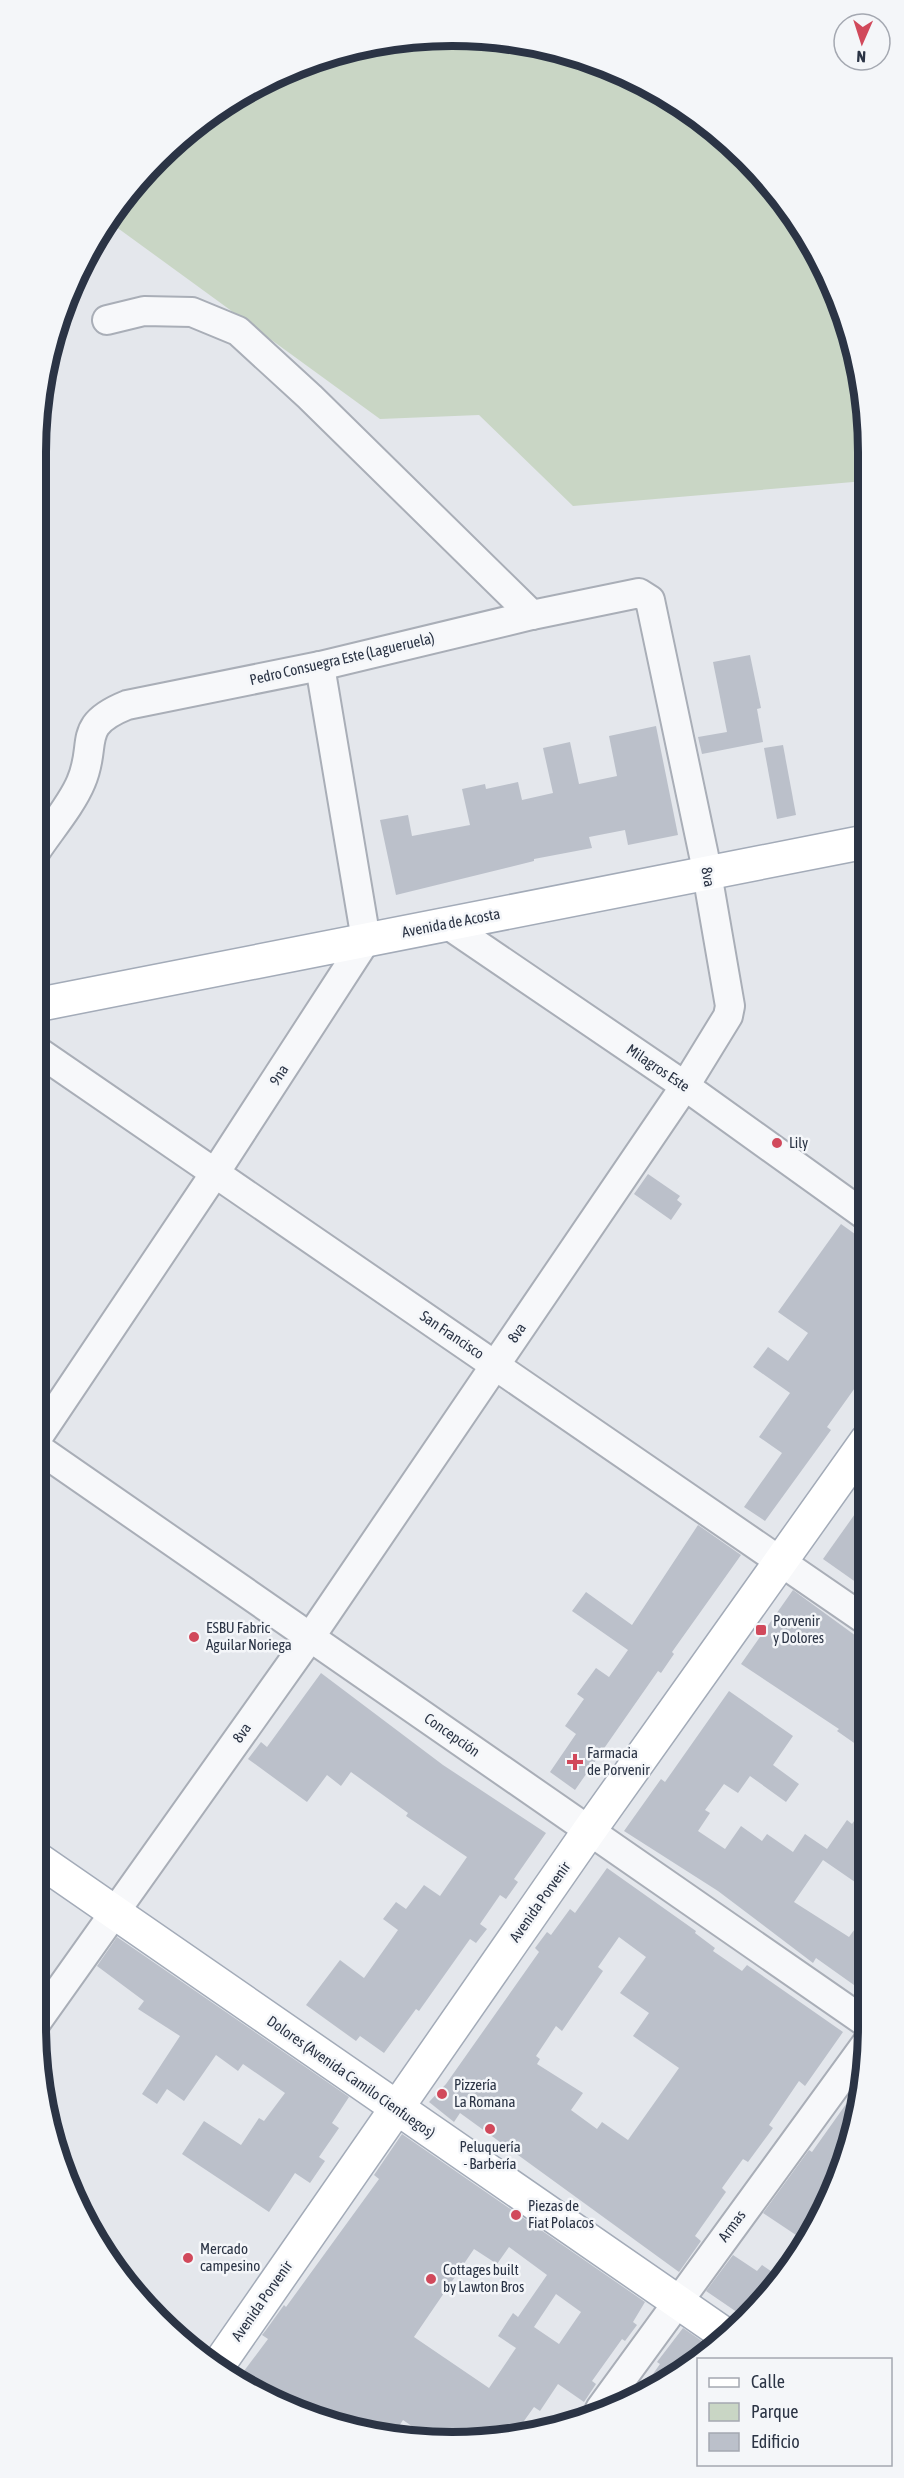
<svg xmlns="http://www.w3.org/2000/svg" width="904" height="2478" viewBox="0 0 904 2478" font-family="'Asap Condensed',sans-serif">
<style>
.green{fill:#c9d6c5}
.building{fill:#bbc0ca;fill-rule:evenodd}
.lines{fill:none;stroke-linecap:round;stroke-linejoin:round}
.minor-casing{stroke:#a9aeb7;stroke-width:32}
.major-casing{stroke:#a3abb8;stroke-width:36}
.minor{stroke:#f7f8fa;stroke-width:28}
.major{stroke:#fff;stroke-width:33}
.poi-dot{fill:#d1495b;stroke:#f4f6f9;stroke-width:2}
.labels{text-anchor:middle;stroke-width:5;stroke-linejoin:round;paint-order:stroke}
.street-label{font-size:15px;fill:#2b3445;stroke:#f4f6f9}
.poi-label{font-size:15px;fill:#2b3445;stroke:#f4f6f9;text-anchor:start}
.rim{fill:none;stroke:#2b3445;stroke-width:8}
</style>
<rect width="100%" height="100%" fill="#e4e7ec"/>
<path class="green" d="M479,37L559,50L660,92L765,177L825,268L864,397L865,481L573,506L479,415L380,419L108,221C169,122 283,56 397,40C423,36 452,38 479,37Z"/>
<g class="building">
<path d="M750,655L761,708L757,709L763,742L702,754L698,737L727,732L713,662Z"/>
<path d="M656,726L678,835L628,845L625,830L589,837L592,848L534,859V861L396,895L380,820L408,815L412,836L470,825L462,789L485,784L486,789L518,782L522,800L553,793L543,748L570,742L579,784L617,776L609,736Z"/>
<path d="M783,745L796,815L777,819L764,748Z"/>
<path d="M648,1174L680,1196L677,1200L682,1204L671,1220L634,1194Z"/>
<path d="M841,1224L866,1242L867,1371L827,1427L831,1430L765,1521L744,1507L782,1453L759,1437L790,1393L753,1367L768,1347L788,1361L808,1333L778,1312Z"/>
<path d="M867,1497V1590L823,1559Z"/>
<path d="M698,1525L741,1555L672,1652L674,1654L661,1673L658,1671L575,1790L550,1772L576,1734L565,1726L584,1699L577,1694L596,1668L609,1677L628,1650L572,1611L586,1592L632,1625Z"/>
<path d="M793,1590L867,1644V1752L837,1731L839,1729L741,1664Z"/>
<path d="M321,1673L443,1765L546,1833L514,1879L518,1882L506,1899L500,1895L480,1924L487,1929L476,1943L470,1939L419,2011L416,2009L384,2053L360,2036L356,2041L306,2005L340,1960L364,1978L398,1930L383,1919L396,1902L406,1909L424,1885L440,1896L467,1857L406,1816L408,1813L351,1772L341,1786L327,1775L307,1802L248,1759L261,1742L267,1747Z"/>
<path d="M729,1691L793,1736L773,1765L799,1784L786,1802L750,1776L738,1793L724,1784L705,1810L710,1813L698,1831L725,1849L741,1826L762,1841L767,1834L793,1852L805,1834L827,1849L847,1820L852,1824L867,1802L868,1891L823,1860L794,1902L849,1937L868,1911V1995L816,1958L813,1963L718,1891L624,1831L661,1779L665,1782Z"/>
<path d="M607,1868L696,1931L695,1933L715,1948L713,1951L742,1971L747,1965L843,2032L805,2086L799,2081L769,2125L773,2128L748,2162L743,2159L722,2188L726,2192L695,2236L701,2241L679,2272L460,2113L454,2122L429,2102L446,2084L539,1952L535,1948L547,1932L551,1935L570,1909L575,1913ZM619,1937L646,1957L620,1993L649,2013L633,2036L679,2068L628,2140L602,2122L597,2129L571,2110L583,2093L537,2064L540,2059L536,2056L556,2026L562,2031L603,1971L598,1967Z"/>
<path d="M117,1937L349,2097L332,2123L339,2128L319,2157L325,2161L310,2183L295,2173L269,2212L182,2154L204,2121L241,2145L259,2118L264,2121L285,2093L243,2064L238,2071L216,2055L184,2101L167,2089L157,2104L142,2094L180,2036L138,2009L144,2001L97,1966Z"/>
<path d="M861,2083L854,2133L805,2241L763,2213L809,2150L812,2152Z"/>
<path d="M402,2134L645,2302L633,2322L637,2325L625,2341L622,2339L592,2381L596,2384L584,2402L558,2384L540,2411L534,2407L514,2435L479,2441L432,2440L403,2420L392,2437L281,2403L262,2389L259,2393L238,2379L268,2339L262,2335L266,2330L284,2305L286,2307L379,2179L374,2175ZM509,2247L547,2275L518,2317L513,2313L498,2336L516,2348L489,2388L414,2337L474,2249L497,2264ZM556,2294L581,2312L559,2344L534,2327Z"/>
<path d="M733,2255L757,2271L762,2265L781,2278L747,2319L706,2291Z"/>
<path d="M683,2328L712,2348L684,2372L641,2391L660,2364L657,2362Z"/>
</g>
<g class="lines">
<defs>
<g id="minor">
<path d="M107,320L144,311L192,312L238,331L310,397L532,615"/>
<path d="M36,851C50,830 72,804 81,782C98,743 75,726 127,705L320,666L532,615L639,593L650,600L704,856L730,1006L728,1016L685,1086L311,1636L36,2023"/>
<path d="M447,924L685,1086L866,1216"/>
<path d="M36,1050L867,1621"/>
<path d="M36,1440L215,1173L366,940L320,666"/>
<path d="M36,1447L868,2024"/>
<path d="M600,2409L866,2044"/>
</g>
<g id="major">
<path d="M36,1005L865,842"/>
<path d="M36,1858L727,2336"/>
<path d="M217,2367L589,1831L867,1440"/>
</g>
</defs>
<use href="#minor" class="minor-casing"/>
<use href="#major" class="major-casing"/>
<use href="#minor" class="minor"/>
<use href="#major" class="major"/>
</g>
<g class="poi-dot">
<circle cx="777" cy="1143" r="6"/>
<rect x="755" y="1624" width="12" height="12" rx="3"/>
<circle cx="194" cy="1637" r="6"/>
<path d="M572 1753h6v6h6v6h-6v6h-6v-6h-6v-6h6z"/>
<circle cx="442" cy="2094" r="6"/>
<circle cx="490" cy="2129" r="6"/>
<circle cx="516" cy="2215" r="6"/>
<circle cx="188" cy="2258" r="6"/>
<circle cx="431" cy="2279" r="6"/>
</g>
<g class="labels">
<g class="street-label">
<text transform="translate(342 659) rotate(-13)" y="5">Pedro Consuegra Este (Lagueruela)</text>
<text transform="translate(708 877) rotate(80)" y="5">8va</text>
<text transform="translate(451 923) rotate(-11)" y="5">Avenida de Acosta</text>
<text transform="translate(658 1068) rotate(34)" y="5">Milagros Este</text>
<text transform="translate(279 1075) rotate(-57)" y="5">9na</text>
<text transform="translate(517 1333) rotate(-56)" y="5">8va</text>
<text transform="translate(452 1335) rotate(34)" y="5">San Francisco</text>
<text transform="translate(242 1733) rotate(-55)" y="5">8va</text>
<text transform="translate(452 1735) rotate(35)" y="5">Concepción</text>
<text transform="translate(540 1902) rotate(-55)" y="5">Avenida Porvenir</text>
<text transform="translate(351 2077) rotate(35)" y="5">Dolores (Avenida Camilo Cienfuegos)</text>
<text transform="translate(732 2226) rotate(-54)" y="5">Armas</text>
<text transform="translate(262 2301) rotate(-55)" y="5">Avenida Porvenir</text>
</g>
<g class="poi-label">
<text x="789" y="1148">Lily</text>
<text x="773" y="1626">Porvenir<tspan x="773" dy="17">y Dolores</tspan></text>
<text x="206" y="1633">ESBU Fabric<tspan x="206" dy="17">Aguilar Noriega</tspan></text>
<text x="587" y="1758">Farmacia<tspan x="587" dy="17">de Porvenir</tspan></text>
<text x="454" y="2090">Pizzería<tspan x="454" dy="17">La Romana</tspan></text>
<text x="490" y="2152" text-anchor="middle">Peluquería<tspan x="490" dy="17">- Barbería</tspan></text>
<text x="528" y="2211">Piezas de<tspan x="528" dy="17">Fiat Polacos</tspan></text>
<text x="200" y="2254">Mercado<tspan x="200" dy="17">campesino</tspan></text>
<text x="443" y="2275">Cottages built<tspan x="443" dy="17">by Lawton Bros</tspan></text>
</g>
</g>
<path d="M0 0H904V2478H0ZM452 46H452A406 406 0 0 1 858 452V2026A406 406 0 0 1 452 2432H452A406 406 0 0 1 46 2026V452A406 406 0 0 1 452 46Z" fill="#f4f6f9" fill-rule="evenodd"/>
<path class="rim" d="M452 46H452A406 406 0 0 1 858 452V2026A406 406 0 0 1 452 2432H452A406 406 0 0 1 46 2026V452A406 406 0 0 1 452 46Z"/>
<rect x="697" y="2358" width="195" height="108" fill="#f4f6f9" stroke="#a4a8b1" stroke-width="1.5"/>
<rect x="709" y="2378" width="30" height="9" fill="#ffffff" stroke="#a4a8b1" stroke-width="1.5"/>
<text x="751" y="2388" font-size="18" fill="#2b3445">Calle</text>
<rect x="709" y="2403" width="30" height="18" fill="#c9d6c5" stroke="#a4a8b1" stroke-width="1.5"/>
<text x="751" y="2418" font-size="18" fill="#2b3445">Parque</text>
<rect x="709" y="2433" width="30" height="18" fill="#bbc0ca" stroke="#a4a8b1" stroke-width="1.5"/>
<text x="751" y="2448" font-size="18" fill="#2b3445">Edificio</text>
<g transform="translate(862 42) rotate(183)"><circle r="28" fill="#f4f6f9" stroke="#a4a8b1" stroke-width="1.5"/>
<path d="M0-4.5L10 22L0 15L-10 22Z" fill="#d1495b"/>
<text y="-9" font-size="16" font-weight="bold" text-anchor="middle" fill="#2b3445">N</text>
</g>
</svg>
